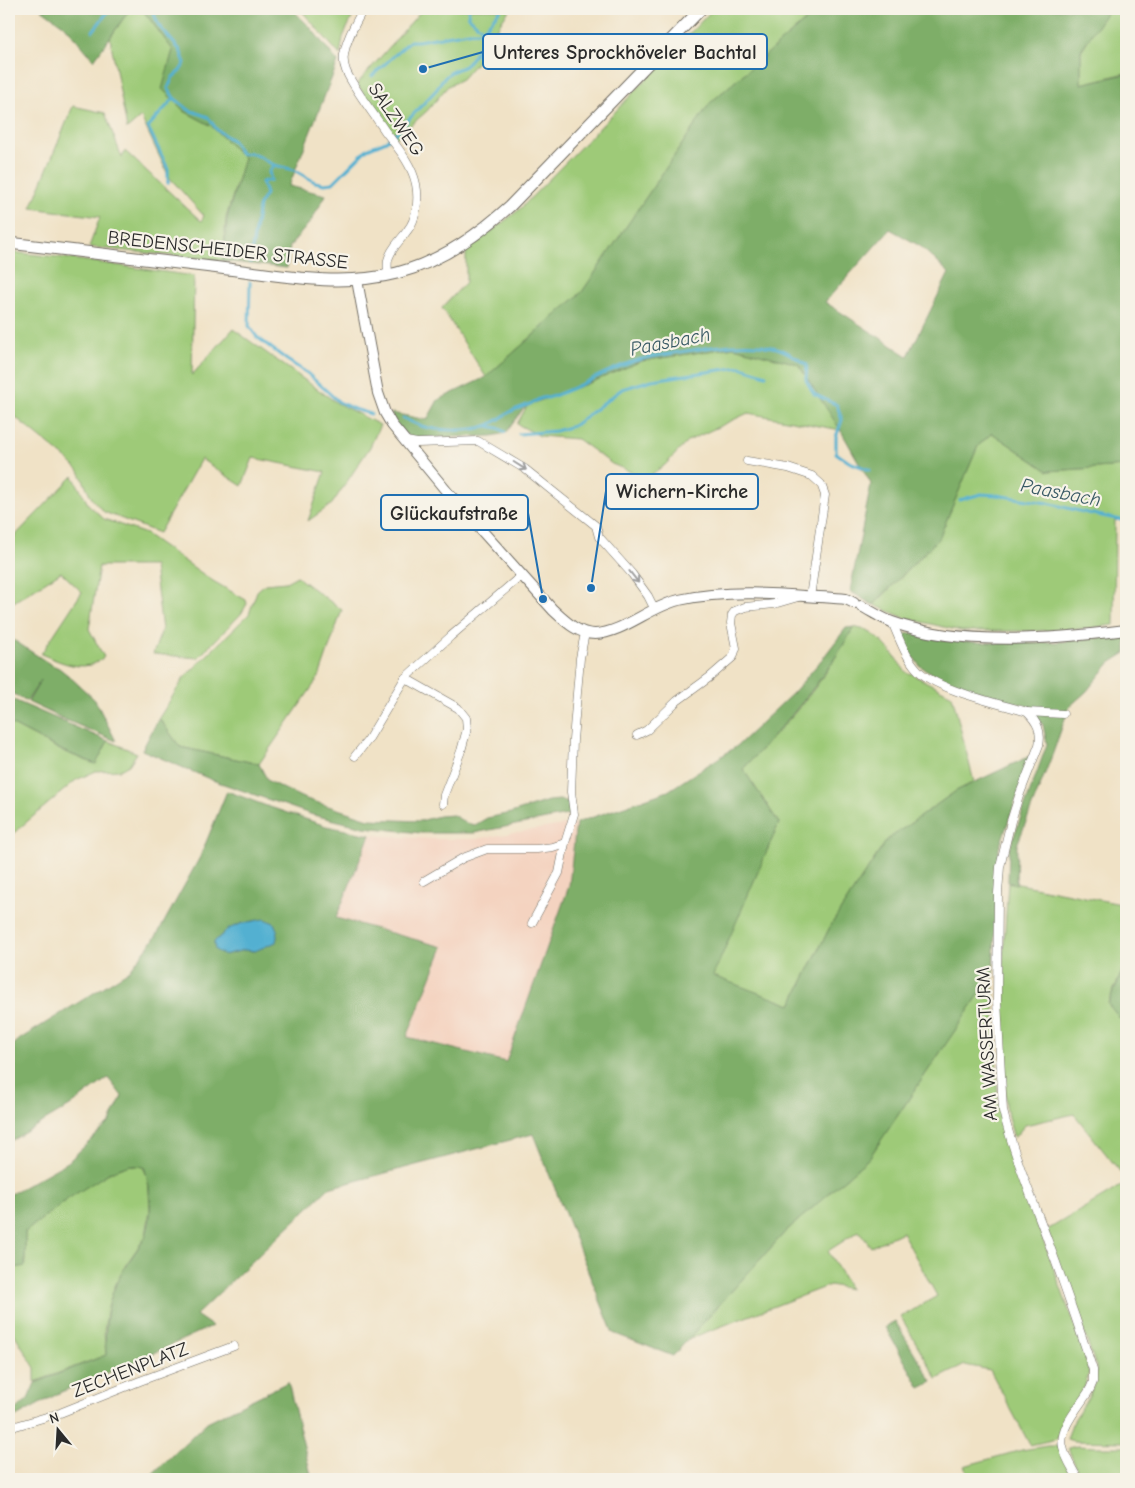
<svg xmlns="http://www.w3.org/2000/svg" width="1135" height="1488" viewBox="0 0 1135 1488" font-family="'Comic Neue',sans-serif">
<style>
.built{fill:#f4d3c0}
.green{fill:#9eca78;stroke:#647a52}
.forest{fill:#7eae68;stroke:#546c4a;fill-rule:evenodd}
.water{fill:#53b0d1;stroke:#3f6e7e}
.lines{fill:none;stroke-linecap:round;stroke-linejoin:round}
.stream{stroke:#53b0d1;stroke-width:3}
.street-casing{stroke:#706b61;stroke-width:9}
.secondary-casing{stroke:#706b61;stroke-width:12}
.primary-casing{stroke:#706b61;stroke-width:13}
.street{stroke:#fff;stroke-width:8}
.secondary{stroke:#fff;stroke-width:10}
.primary{stroke:#fff;stroke-width:11}
.oneway{stroke:#a0a0a0}
.labels{text-anchor:middle;stroke-width:4.5;stroke-linejoin:round;paint-order:stroke}
.street-label{font-size:19px;fill:#2b2b2b;stroke:#f7f3e8}
.water-label{font-size:20px;font-style:italic;fill:#395a65;stroke:#f7f3e8}
.leader{fill:none;stroke:#1f6fb2;stroke-width:2}
.callout-dot{fill:#1f6fb2;stroke:#f7f3e8;stroke-width:2}
.callout{fill:#f7f3e8;stroke:#1f6fb2;stroke-width:2}
.callout-label{font-size:20px;text-anchor:middle;font-weight:bold;fill:#2b2b2b}
</style>
<rect width="100%" height="100%" fill="#f7f3e8"/>
<filter id="ink" filterUnits="userSpaceOnUse"><feTurbulence type="fractalNoise" baseFrequency=".02" numOctaves="2"/><feDisplacementMap in="SourceGraphic" scale="10" xChannelSelector="R" yChannelSelector="G"/><feConvolveMatrix kernelMatrix="1 2 1 2 8 2 1 2 1" color-interpolation-filters="sRGB"/></filter>
<filter id="wash" filterUnits="userSpaceOnUse"><feTurbulence type="fractalNoise" baseFrequency=".0096" numOctaves="4" result="noise"/><feDisplacementMap in="SourceGraphic" scale="20" xChannelSelector="R" yChannelSelector="G"/><feGaussianBlur stdDeviation="1.12" result="paint"/><feColorMatrix in="noise" values="0 0 0 0 0 0 0 0 0 0 0 0 0 0 0 0 0 1.4 0 .05"/><feComposite in="paint" operator="in"/></filter>
<g filter="url(#wash)">
<rect width="100%" height="100%" fill="#f0e2c6"/>
<path class="built" d="M576,823L569,885L507,1062L407,1037L443,947L336,918L370,835L430,839H476Z"/>
<g class="green">
<path d="M130,9H142L173,50L163,89L184,111L210,125L244,158L226,218L223,261L89,247L100,217L31,208L73,106L105,113L122,158L125,151L201,221L204,216L169,177L141,117L127,129L110,38Z"/>
<path d="M300,9H356L343,37L340,55Z"/>
<path d="M415,9H510L502,20L483,55L462,79L448,86L427,111L396,138L394,132L392,133L371,106L357,84L421,11Z"/>
<path d="M713,9H819L710,103L582,292L486,377L442,308L466,282V251L520,209L612,115Z"/>
<path d="M1108,9H1126V73L1081,84V51Z"/>
<path d="M9,252L58,257L194,276L192,375L233,329L337,403L380,425L370,447L332,504L308,521L325,472L253,458L242,486L201,459L159,533L104,512L92,499L79,471L68,460L9,412Z"/>
<path d="M734,347L798,364L841,430L748,413L688,441L665,465L646,478L612,464L577,439L540,436L517,424L527,406L536,402L592,382L641,361Z"/>
<path d="M992,433L1048,471L1126,466V521L1115,520L1114,625L1080,629L1033,631H961L905,618L874,605L939,538L978,446Z"/>
<path d="M73,476L88,504L104,519L146,534L213,581L246,600L247,604L241,614L198,658L153,654L162,630L154,566H99L89,629L104,657C100,660 95,664 90,665C73,669 56,660 41,654L82,592L61,572L9,605V542Z"/>
<path d="M297,576L301,580L342,610L319,677L259,764L180,747L159,718L184,678L249,614L257,591L265,584L286,582Z"/>
<path d="M854,627C857,628 862,629 865,630C883,637 895,658 906,672L909,674L912,673L915,676L952,695L974,782L956,791L887,840L831,925L791,1005L712,976L779,823L743,769C767,743 793,717 814,689C829,669 842,648 854,627Z"/>
<path d="M9,723L62,751L95,764L108,741L137,753L129,765L120,770L96,771L76,780L9,837Z"/>
<path d="M1008,882L1126,905V962L1108,1003L1126,1026V1179L1074,1114L1025,1125L1014,1138L1008,1117L1006,1105L1001,993Z"/>
<path d="M993,974L998,1103L1003,1129L1083,1349L1089,1372L1083,1392L1067,1416L1057,1439L1030,1445L990,1370L965,1365L937,1379L901,1317L937,1296L902,1232L871,1247L859,1231L828,1251L850,1289L830,1285L688,1339L785,1232L869,1158Z"/>
<path d="M129,1165L143,1167L148,1178L150,1209L146,1236L125,1266L114,1288L107,1311L104,1332L106,1355L35,1382V1368L9,1325V1269L25,1266V1232C57,1207 90,1178 129,1165Z"/>
<path d="M1126,1183V1442L1073,1441L1067,1439C1069,1434 1070,1428 1072,1424C1082,1405 1098,1389 1096,1366L1047,1230Z"/>
<path d="M1047,1446H1058L1074,1479H972L964,1466L1022,1450Z"/>
<path d="M1077,1446L1095,1447H1126V1479H1081L1068,1448Z"/>
</g>
<g class="forest">
<path d="M41,9H130L94,60L66,27Z"/>
<path d="M142,9H292L310,27L338,62L289,186L326,195L311,221L290,246L287,268L223,261L227,218L244,158L210,125L184,111L162,89L173,50Z"/>
<path d="M819,9H1109L1081,50V84L1126,74V466L1048,471L992,433L978,446L939,538L873,605L850,591L871,484L841,431L798,364L734,347L641,361L592,382L536,402L523,409L506,433L492,436L410,438L393,424L391,420L392,413L427,420L438,400L486,377L582,292L710,103ZM890,229L920,246L949,273L908,356L825,302Z"/>
<path d="M854,627C823,682 786,723 743,769L779,823L713,976L791,1005L831,925L887,840L956,791L1032,755L999,848L993,974L869,1158L785,1232L673,1356L613,1333L533,1134L329,1188L196,1315L212,1326L132,1363L61,1392L9,1421V1416L28,1399L35,1383L106,1355C105,1332 105,1309 115,1287C120,1274 128,1263 136,1251C139,1246 144,1241 146,1235C153,1217 151,1185 144,1167L130,1165L112,1171L66,1200L25,1232V1266L9,1269V1195L68,1162L110,1122L122,1096L108,1078L70,1106L9,1142V1049L20,1039L129,971L157,935L200,857L227,791L264,805L326,826L370,835L336,918L443,947L407,1037L506,1062L569,886L576,823L668,791L737,746L794,692L823,658L846,628ZM228,929L255,951L244,950L224,955L214,942Z"/>
<path d="M911,633L948,641L997,643L1058,642L1126,635V653L1110,663L1086,692L1069,707L1053,753L1017,845L1016,884L1008,882L1009,850L1047,744L1043,725L1030,707L945,681L920,666L911,654L903,637L906,634Z"/>
<path d="M9,637L50,664L59,668L69,676L95,700L116,741L66,720L28,702L41,680L27,701L9,692Z"/>
<path d="M9,698L108,741L96,764L63,751L9,723Z"/>
<path d="M159,718L180,747L259,764L268,781L303,798L369,819L420,821L439,816L453,815L466,823L475,825L487,818L511,813L548,801L560,800L571,804L572,814L474,833H421L364,827L313,815L212,780L142,750Z"/>
<path d="M1126,963V1026L1108,1004Z"/>
<path d="M895,1321L932,1382L920,1388L885,1327Z"/>
<path d="M288,1382L312,1479H147L207,1422Z"/>
</g>
<path class="water" d="M264,919L274,923L278,932L276,942L255,951L244,950L224,955L215,950L214,942L228,929L243,923Z"/>
<g class="lines">
<g class="stream">
<path d="M152,9L159,26L180,50L185,63L180,71L173,77L168,88L174,98L189,110L208,117L217,130L233,141L241,154L249,153L256,155L274,165L294,170L315,182L324,184L333,183L367,149L386,141L397,132L437,89L442,80L451,72L465,66L474,55L483,39L482,32L483,30L501,9"/>
<path d="M469,9L468,16L483,30"/>
<path d="M93,31L110,9"/>
<path d="M372,76L410,41H418L469,32H482"/>
<path d="M168,183V169L148,127L174,98"/>
<path d="M250,262L259,205L266,194L262,182L271,180L269,172L274,165"/>
<path d="M250,282L249,326L257,337L287,360L307,373L339,402L354,409L371,414"/>
<path d="M403,418C409,421 415,424 421,426C437,431 470,432 486,426C495,423 504,415 512,411C518,408 525,406 530,404C537,401 541,396 548,398C576,389 601,373 629,363C643,357 659,356 674,353C708,348 743,340 777,348C788,351 798,359 807,365L806,380L814,394L837,405L842,420L836,437V453L849,462L870,470"/>
<path d="M488,426L498,428L505,432"/>
<path d="M519,434L556,431L573,426L622,389L652,380L741,367L766,375"/>
<path d="M960,500L981,494L996,495L1048,503L1083,512L1126,521"/>
</g>
</g>
</g>
<g filter="url(#ink)">
<g class="lines">
<defs>
<g id="street">
<path d="M363,9C356,23 346,39 344,55C342,67 349,77 355,87C364,102 375,116 385,131C397,147 412,164 416,184C419,199 417,219 407,231C400,241 391,248 388,260C387,265 388,270 388,275"/>
<path d="M406,441L417,443L478,441L525,469L596,526L599,537L632,574L648,596L655,610"/>
<path d="M747,461L788,468L812,476L821,484L825,495L810,597"/>
<path d="M892,622C899,638 905,656 917,669C933,689 1001,704 1027,712C1037,722 1042,731 1039,745L1019,796L1011,821L1000,867L998,893L997,1001L1003,1111C1014,1156 1032,1198 1048,1241C1064,1284 1079,1327 1093,1370V1382L1090,1389C1081,1405 1058,1428 1063,1447C1065,1458 1073,1469 1078,1479"/>
<path d="M405,678L458,708L466,718L467,729L461,751L444,795L443,804"/>
<path d="M1027,712L1063,714"/>
<path d="M637,735L647,730L677,701L710,677L733,657L736,648L731,623L732,615L735,611L745,607L774,604L798,597"/>
<path d="M355,756L368,740L405,678L451,636L522,575"/>
<path d="M424,881L463,858L487,849H537L553,847L565,843L574,814L571,792L573,740L580,658L585,633"/>
<path d="M532,923L559,873L565,843"/>
<path d="M9,1428L60,1413L140,1381L234,1346"/>
</g>
<g id="secondary">
<path d="M357,280L378,393L385,413L392,425L448,493L553,610C565,621 578,634 595,634C623,633 651,606 679,600C733,588 791,595 846,599L854,603"/>
<path d="M861,606C871,611 881,618 892,622C960,647 1055,639 1126,630"/>
</g>
<path id="primary" d="M9,243C79,251 149,260 220,268C278,275 339,288 397,273C440,262 477,236 510,206L701,9"/>
</defs>
<use href="#street" class="street-casing"/>
<use href="#secondary" class="secondary-casing"/>
<use href="#primary" class="primary-casing"/>
<use href="#street" class="street"/>
<use href="#secondary" class="secondary"/>
<use href="#primary" class="primary"/>
</g>
<defs><path id="oneway-shaft" d="M-6 0H5M1.5-3L5.5 0L1.5 3" fill="none" stroke-width="1.6" stroke-linecap="round" stroke-linejoin="round" transform="scale(1.25)"/></defs>
<g class="oneway">
<use href="#oneway-shaft" transform="translate(520 466) rotate(32)"/>
<use href="#oneway-shaft" transform="translate(634 577) rotate(52)"/>
</g>
</g>
<g class="labels">
<g class="street-label">
<text transform="translate(397 119) rotate(56)" y="7">SALZWEG</text>
<text transform="translate(228 249) rotate(6)" y="7">BREDENSCHEIDER STRASSE</text>
<text transform="translate(986 1044) rotate(-93)" y="7">AM WASSERTURM</text>
<text transform="translate(130 1369) rotate(-21)" y="7">ZECHENPLATZ</text>
</g>
<g class="water-label">
<text transform="translate(670 341) rotate(-11)" y="7">Paasbach</text>
<text transform="translate(1061 492) rotate(11)" y="7">Paasbach</text>
</g>
</g>
<path class="leader" d="M423 69L483 52M591 588L606 491M543 599L528 513"/>
<g class="callout-dot">
<circle cx="423" cy="69" r="5"/>
<circle cx="591" cy="588" r="5"/>
<circle cx="543" cy="599" r="5"/>
</g>
<g class="callout">
<rect x="483" y="34" width="284" height="35" rx="5"/>
<rect x="606" y="474" width="152" height="35" rx="5"/>
<rect x="381" y="495" width="147" height="35" rx="5"/>
</g>
<g class="callout-label">
<text x="625" y="59">Unteres Sprockhöveler Bachtal</text>
<text x="682" y="498">Wichern-Kirche</text>
<text x="454" y="520">Glückaufstraße</text>
</g>
<rect width="1135" height="1488" fill="none" stroke="#f7f3e8" stroke-width="30"/>
<g transform="translate(58 1430) rotate(342)" stroke="#f7f3e8" stroke-width="4" paint-order="stroke">
<path d="M0-4L9 19L0 12L-9 19Z" fill="#2b2b2b"/>
<text y="-8" font-size="14" font-weight="bold" text-anchor="middle" fill="#2b2b2b">N</text>
</g>
</svg>
